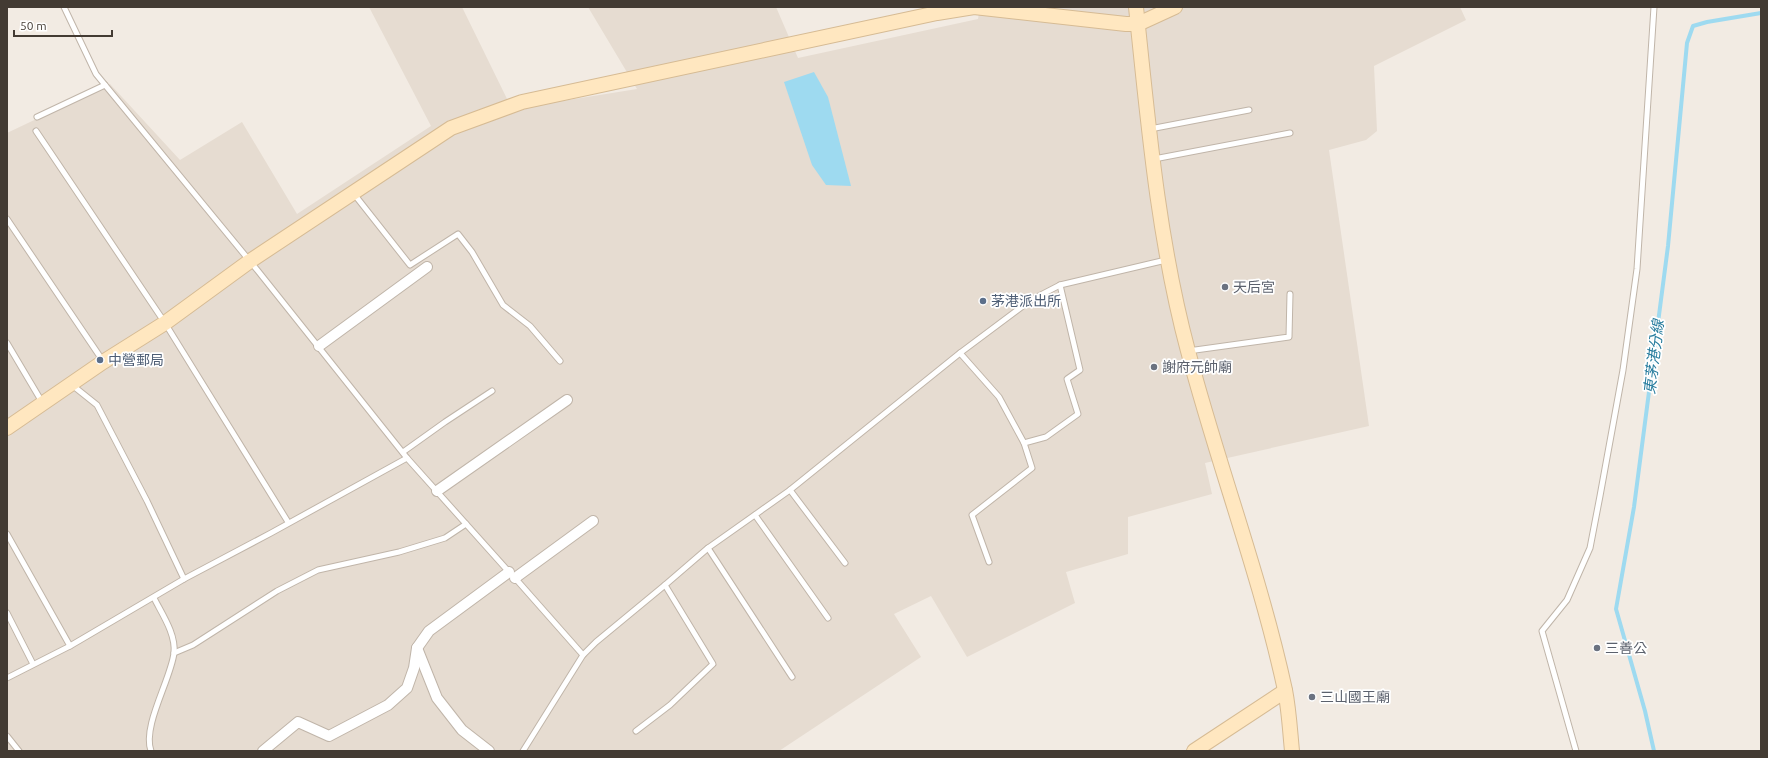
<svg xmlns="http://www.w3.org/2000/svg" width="1768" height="758" viewBox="0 0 1768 758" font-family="Ubuntu,'Noto Sans TC',sans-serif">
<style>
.residential{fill:#e6dcd1}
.water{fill:#9edaf0}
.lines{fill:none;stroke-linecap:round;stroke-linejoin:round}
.stream{stroke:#9edaf0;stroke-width:4}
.lane-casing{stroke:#c0b5a9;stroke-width:7}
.street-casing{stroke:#c0b5a9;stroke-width:12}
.secondary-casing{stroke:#d6bb94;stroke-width:16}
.lane{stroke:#fff;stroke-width:5}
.street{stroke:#fff;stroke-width:10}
.secondary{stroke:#ffe7c0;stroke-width:14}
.worship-dot{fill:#6b7280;stroke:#fff;stroke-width:1.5}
.service-dot{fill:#5c6f8a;stroke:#fff;stroke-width:1.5}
.labels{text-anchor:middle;stroke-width:3.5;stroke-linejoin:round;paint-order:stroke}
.worship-label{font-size:14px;fill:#5b616d;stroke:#fff;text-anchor:start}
.service-label{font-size:14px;fill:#4e5e75;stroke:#fff;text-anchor:start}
.water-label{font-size:15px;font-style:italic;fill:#2a7e9f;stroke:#fff}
</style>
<rect width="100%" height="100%" fill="#f2ebe3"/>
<path class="residential" d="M369,7H462L512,109L637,89L588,7H776L798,58L978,19L980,7H1460L1466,20L1374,66L1377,131L1366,140L1329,150L1369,426L1205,463L1212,494L1128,517V554L1066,572L1075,603L967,657L931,596L894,614L921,657L779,751H7V133L110,84L180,160L242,122L297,214L431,126Z"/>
<path class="water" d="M814,72L828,97L851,186L826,185L812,165L784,82Z"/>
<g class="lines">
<path class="stream" d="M1654,751L1645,711L1616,609L1634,507L1668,246L1687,43L1693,26L1707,22L1761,13"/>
<defs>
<g id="lane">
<path d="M64,7L96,74L258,271L407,458L509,572"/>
<path d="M37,117L105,85"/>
<path d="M1150,129L1249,110"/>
<path d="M36,131L165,323L288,522"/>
<path d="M1154,159L1290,133"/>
<path d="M354,194L410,265L458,234L472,252L503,305L530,326L560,361"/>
<path d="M7,219L103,361"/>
<path d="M7,343L42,402"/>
<path d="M1188,351L1289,337L1290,294"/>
<path d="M960,353L999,397L1024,443L1032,468L972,515L989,562"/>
<path d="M72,385L97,405L147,501L184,579"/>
<path d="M1024,443L1046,437L1078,414L1067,379L1080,370L1060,285"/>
<path d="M403,452L445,422L492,391"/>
<path d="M790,490L845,563"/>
<path d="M755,515L828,618"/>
<path d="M7,534L70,646"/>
<path d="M708,548L792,677"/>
<path d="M515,578L583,655"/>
<path d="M7,613L33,664"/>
<path d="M174,653L193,645L277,591L318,570L399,552L445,538L466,524"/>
<path d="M7,678L70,646L184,579L271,533L407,458"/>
<path d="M636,731L670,705L713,664L665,585"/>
<path d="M7,736L19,751"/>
<path d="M151,751C142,726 171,679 174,653C176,634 162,614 154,598"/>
<path d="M523,751L583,655L596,642L665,585L708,548L790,490L960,353L1031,300L1060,285L1166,260"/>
<path d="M1576,751L1542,631L1567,600L1590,548L1600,496L1623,370L1637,269L1654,7"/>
</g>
<g id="street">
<path d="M319,346L427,267"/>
<path d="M437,491L567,400"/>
<path d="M515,578L593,521"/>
<path d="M417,648L437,698L462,730L489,751"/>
<path d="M263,751L298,722L329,736L388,705L407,688L414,668L417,648L429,631L509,572"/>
</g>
<g id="secondary">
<path d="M1136,7C1148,122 1158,239 1188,351C1218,465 1260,575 1285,690C1289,710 1290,731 1292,751"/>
<path d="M7,428L103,362L165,323L250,261L451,128L522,102L937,13L974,7L1126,24H1138L1175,7"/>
<path d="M1194,751L1285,691"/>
</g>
</defs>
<use href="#lane" class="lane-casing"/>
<use href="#street" class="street-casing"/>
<use href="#secondary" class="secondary-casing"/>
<use href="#lane" class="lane"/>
<use href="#street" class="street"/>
<use href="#secondary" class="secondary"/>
</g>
<g class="worship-dot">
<circle cx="1225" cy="287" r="4"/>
<circle cx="1154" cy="367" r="4"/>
<circle cx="1597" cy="648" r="4"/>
<circle cx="1312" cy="697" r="4"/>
</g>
<g class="service-dot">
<circle cx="983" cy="301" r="4"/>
<circle cx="100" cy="360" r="4"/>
</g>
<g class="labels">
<g class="worship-label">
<text x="1233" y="292">天后宮</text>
<text x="1162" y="372">謝府元帥廟</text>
<text x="1605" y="653">三善公</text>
<text x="1320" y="702">三山國王廟</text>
</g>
<g class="service-label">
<text x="991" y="306">茅港派出所</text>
<text x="108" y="365">中營郵局</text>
</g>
<g class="water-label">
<text transform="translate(1654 357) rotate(-83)" y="5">東茅港分線</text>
</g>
</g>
<rect width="1768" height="758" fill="none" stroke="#433b33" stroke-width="16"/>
<path d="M14 30v6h98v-6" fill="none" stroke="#433b33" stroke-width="2"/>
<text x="20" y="30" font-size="12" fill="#433b33" stroke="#ffffff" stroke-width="3" paint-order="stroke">50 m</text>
</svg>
